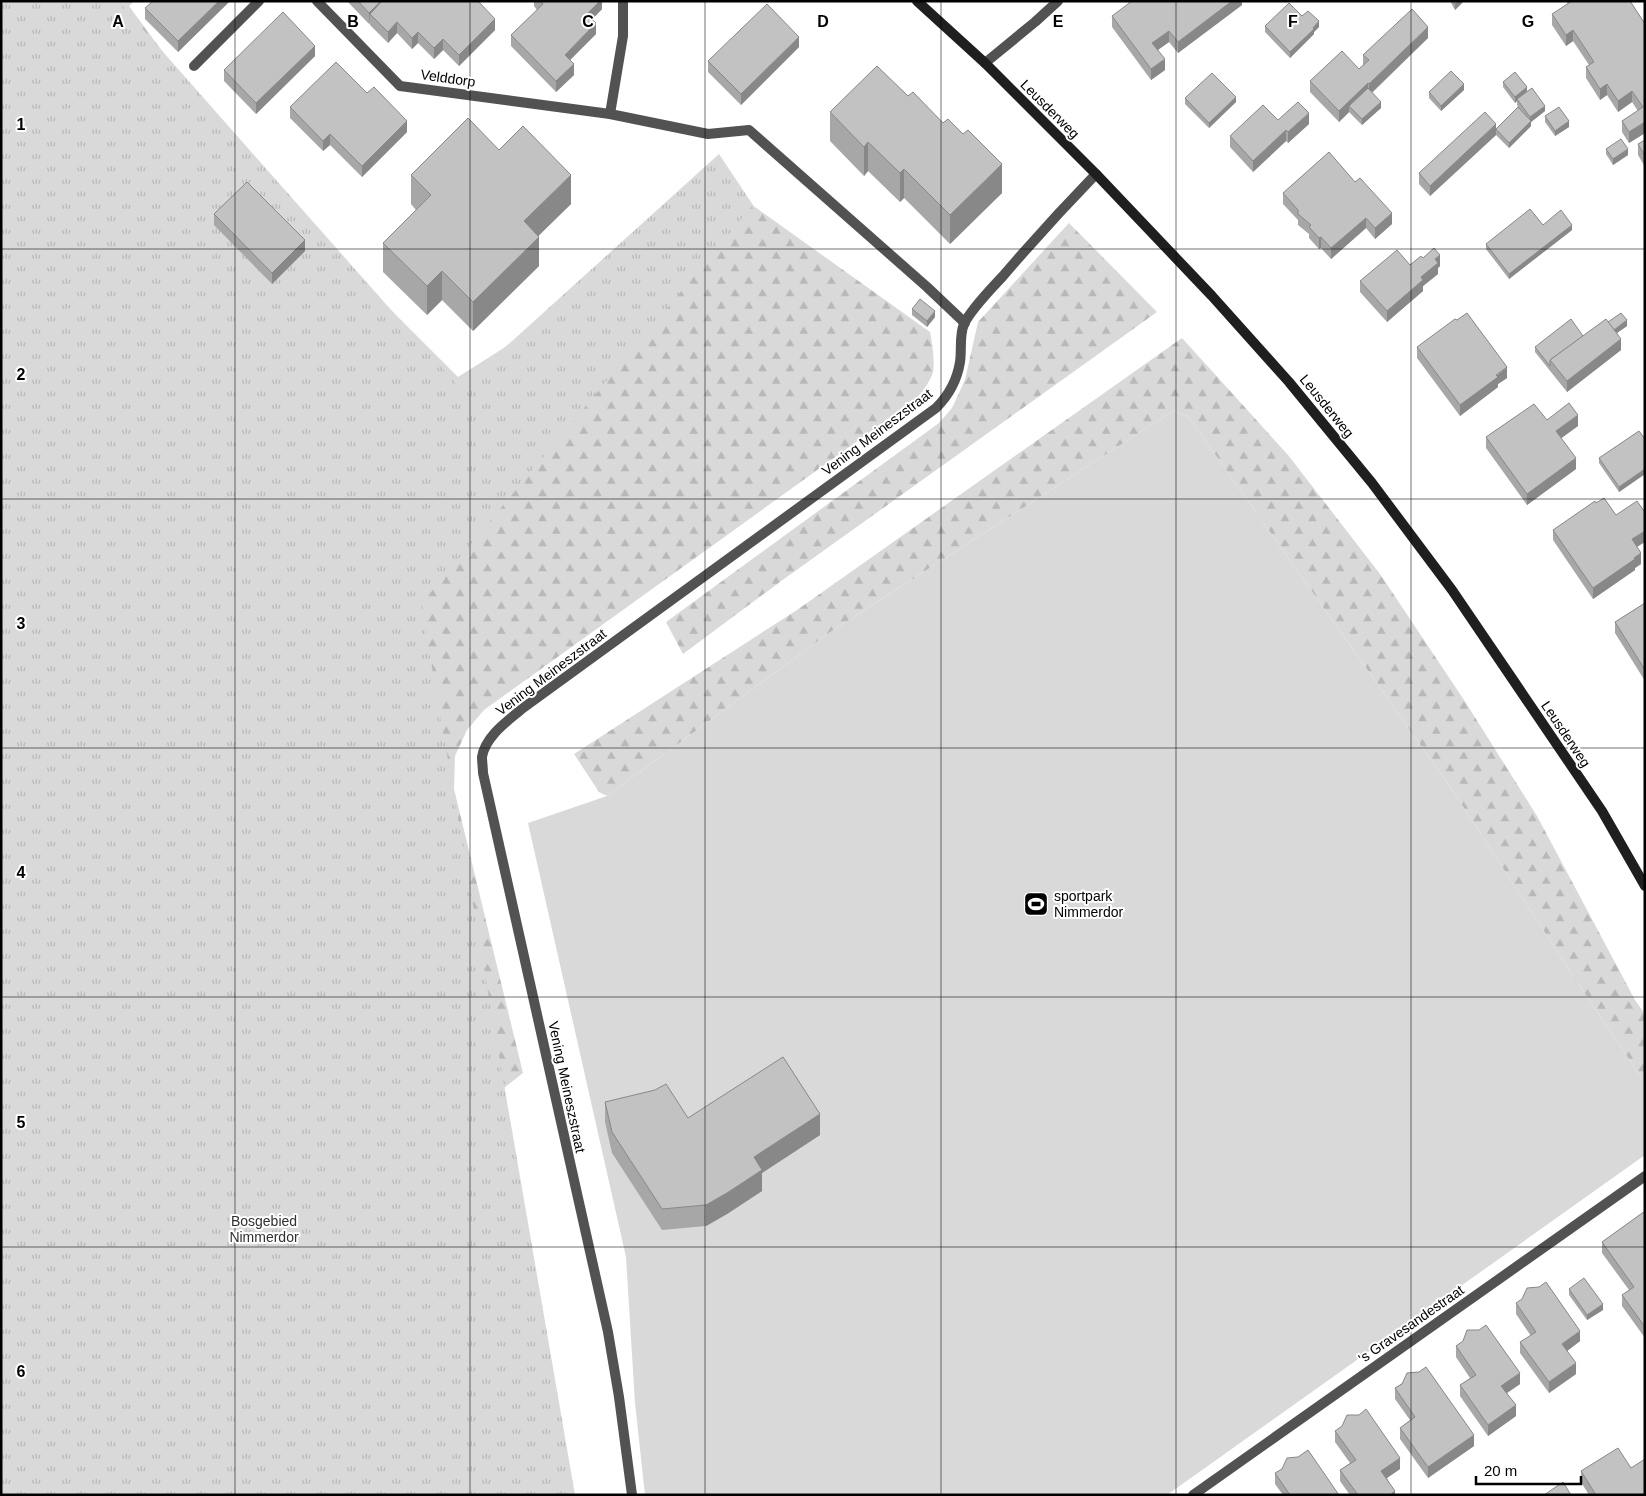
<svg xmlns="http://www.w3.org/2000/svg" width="1646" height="1496" viewBox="0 0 1646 1496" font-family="Arial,sans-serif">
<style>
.grass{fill:#d9d9d9}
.forest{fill:url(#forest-firs)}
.park{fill:url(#park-tufts)}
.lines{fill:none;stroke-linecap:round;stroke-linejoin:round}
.street{stroke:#525252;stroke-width:10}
.secondary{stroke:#1f1f1f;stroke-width:10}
.wall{fill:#a7a7a7}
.shaded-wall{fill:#888}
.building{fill:#c2c2c2;stroke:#888}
.grid{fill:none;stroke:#000;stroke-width:1;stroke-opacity:0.55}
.labels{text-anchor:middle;stroke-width:4;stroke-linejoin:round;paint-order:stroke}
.street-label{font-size:14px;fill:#000;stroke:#fff}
.poi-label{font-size:14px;fill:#000;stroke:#fff;text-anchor:start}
.park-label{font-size:14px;fill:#303030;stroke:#fff}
.grid-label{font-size:16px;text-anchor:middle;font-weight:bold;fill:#000;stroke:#fff;stroke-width:4;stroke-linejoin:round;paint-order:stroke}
</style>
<defs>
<pattern id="forest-firs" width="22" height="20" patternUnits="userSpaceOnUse" patternTransform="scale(1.25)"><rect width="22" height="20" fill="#d9d9d9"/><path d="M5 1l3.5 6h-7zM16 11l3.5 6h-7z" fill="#b8b8b8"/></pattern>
<pattern id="park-tufts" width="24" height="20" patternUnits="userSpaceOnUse" patternTransform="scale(1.25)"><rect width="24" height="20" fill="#d9d9d9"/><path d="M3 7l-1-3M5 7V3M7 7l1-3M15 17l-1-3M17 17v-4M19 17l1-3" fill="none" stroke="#b8b8b8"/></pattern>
</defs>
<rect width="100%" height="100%" fill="#fff"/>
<path class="grass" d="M1173,411L1188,416L1453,791L1579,985L1645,1083V1155L1167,1495H645L635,1403L626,1257L528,823L607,796L829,633Z"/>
<g class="forest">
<path d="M1,1H134L129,6L212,119L337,256L458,377L513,342L703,170L930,332C932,341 935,362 933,372C930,382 923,391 916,399L484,710L467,730L455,756L454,789L523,1073L455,1126Z"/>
<path d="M1069,223L1157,312L784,579L683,654L666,622L939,423L952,408L965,380L978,322Z"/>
<path d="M1182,338L1288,455L1380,574L1466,703L1537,816L1635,1000L1645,1014V1083L1579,985L1453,791L1188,416L1173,411L829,633L607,796L599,792L574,754L797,610Z"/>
</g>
<path class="park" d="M1,1H118L460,388L719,154L753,205L421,604L575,1495H1Z"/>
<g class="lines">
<g class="street">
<path d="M317,1L400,86L610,114L708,134L749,130L927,287L965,323"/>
<path d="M985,63L1035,22L1058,1"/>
<path d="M194,66L259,1"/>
<path d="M610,114L623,36V1"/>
<path d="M632,1495L619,1397L608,1332L483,773C483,768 482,762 482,757C485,736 509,720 523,708L936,408C949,395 957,381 960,362C962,349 959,336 964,324C971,309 992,288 1003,276C1033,241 1064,207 1096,174"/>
<path d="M1193,1495L1645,1176"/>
</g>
<path class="secondary" d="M917,1L985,63L1096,174L1212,296L1289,382L1372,483L1452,590L1602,811L1645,886"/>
</g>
<g class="wall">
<path d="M230,1L178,52L145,19V8Z"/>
<path d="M347,1H478L495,30L459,66L443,50L434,59L418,43L412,49L397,33L388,43L370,25V23L369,24Z"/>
<path d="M534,1H602V9L592,19L596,34L570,60L574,75L556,92L511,46V35L537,10L534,6Z"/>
<path d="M1242,1V5L1178,53L1169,42L1158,50L1165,70L1151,80L1112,27V16Z"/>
<path d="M1450,1H1464L1455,10Z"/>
<path d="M1566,1H1630L1645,24V133L1629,143L1622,132V121L1638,111L1632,102L1618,112L1607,95L1600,100L1586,78V67L1589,65L1573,41L1566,46L1552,25V14L1568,4Z"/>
<path d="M1302,16L1319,27L1314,32V34L1290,58L1265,32V26Z"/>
<path d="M1428,38L1372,93L1381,108L1362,125L1349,112L1339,122L1310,92V81L1359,69L1363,65V55Z"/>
<path d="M799,47L741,105L708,72V61Z"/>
<path d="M315,56L256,114L224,81V70Z"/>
<path d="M1503,82L1527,92L1545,111L1531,122V126L1509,148L1496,135L1430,196L1419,184V173L1496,129L1518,107L1517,105V101L1515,103L1503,87Z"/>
<path d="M1464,90L1441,111L1429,98V92Z"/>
<path d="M367,93L407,132L362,177L330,145L323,151L290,118V107Z"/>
<path d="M1185,98L1236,102L1209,128L1185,104Z"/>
<path d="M830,112L1002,193L950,244L904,198L900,202L868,171L864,176L830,141Z"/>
<path d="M1545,116L1569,127L1555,136L1545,122Z"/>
<path d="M1278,120L1309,124L1288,143L1286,141L1253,172L1230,147V136Z"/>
<path d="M1645,140V167L1638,155V144Z"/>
<path d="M1606,149L1628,155L1613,165L1606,154Z"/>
<path d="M499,150L571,204L538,236L539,266L473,331L442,300L427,315L383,272V243L416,210L411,204V175Z"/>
<path d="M1283,193L1392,224L1375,239L1366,228L1331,259L1321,248L1319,249L1309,238V234L1298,225V220L1283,204Z"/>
<path d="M214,214L305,251L272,284L214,225Z"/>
<path d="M1543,225L1572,230L1509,279L1486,249V244Z"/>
<path d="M1423,258L1440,266L1438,268V274L1423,286V291L1387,322L1360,292V281L1410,265Z"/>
<path d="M912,309L935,317L927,327L912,315Z"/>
<path d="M1608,322L1627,326L1617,333L1621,350L1567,392L1535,352V347L1583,336Z"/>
<path d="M1417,347L1507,378L1498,384V387L1460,416L1417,358Z"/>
<path d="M1547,420L1578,426L1561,438L1576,469L1527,505L1486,448V437Z"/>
<path d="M1645,439V474L1619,492L1599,463V458Z"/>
<path d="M1596,503L1637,546L1641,564L1635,568V570L1593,599L1553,540V530Z"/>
<path d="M1645,603V681L1615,633V622Z"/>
<path d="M605,1102L688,1118L820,1135L762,1173V1191L727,1214L706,1226L662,1230L612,1153L605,1122Z"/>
<path d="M1645,1211V1338L1622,1306V1295L1629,1290L1602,1253V1242Z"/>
<path d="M1569,1289L1603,1310L1587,1320L1569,1295Z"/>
<path d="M1516,1303L1580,1341L1567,1351L1576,1374L1549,1393L1520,1353V1342L1531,1336L1516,1314Z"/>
<path d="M1479,1330L1520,1384L1507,1393L1516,1416L1488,1436L1460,1396V1385L1470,1378L1456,1357V1346Z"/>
<path d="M1419,1372L1474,1446L1428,1478L1400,1439V1428L1410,1420L1395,1399V1388Z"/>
<path d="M1335,1431L1400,1469L1387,1478L1395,1495H1350L1340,1481V1470L1350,1463L1335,1442Z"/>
<path d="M1631,1468L1645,1495H1589L1581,1482V1471Z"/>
<path d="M1275,1473L1339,1495H1283L1275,1484Z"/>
</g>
<g class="shaded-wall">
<path d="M219,1H230L178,52V41Z"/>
<path d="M381,1H393L370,14L369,24V13Z"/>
<path d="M600,1H602V9L587,25V14Z"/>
<path d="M1232,1H1242V5L1178,53V42Z"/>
<path d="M1459,1H1464L1455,10V4Z"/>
<path d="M495,19V30L459,66V55Z"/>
<path d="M1319,21V27L1314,32V34L1290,58V52Z"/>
<path d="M397,22V33L388,43V32Z"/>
<path d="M596,23V34L565,65V55Z"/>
<path d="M1428,27V38L1369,95V84Z"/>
<path d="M1573,30V41L1566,46V35Z"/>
<path d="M1169,31V42L1152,54V43Z"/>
<path d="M418,32V43L412,49V38Z"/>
<path d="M799,37V47L741,105V94Z"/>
<path d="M443,39V50L434,59V48Z"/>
<path d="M315,46V56L256,114V103Z"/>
<path d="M1165,59V70L1151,80V69Z"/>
<path d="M574,64V75L556,92V81Z"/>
<path d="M1368,83V94L1349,106V112L1339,122V111Z"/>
<path d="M1464,84V90L1441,111V106Z"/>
<path d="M1607,84V95L1600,100V89Z"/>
<path d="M1527,87V93L1517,99V101L1515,103V97Z"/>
<path d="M1632,91V102L1618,112V101Z"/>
<path d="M1236,97V102L1209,128V123Z"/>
<path d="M1381,102V108L1362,125V119Z"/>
<path d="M1545,106V111L1531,122V126L1509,148V143L1530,121V117Z"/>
<path d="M1309,113V124L1288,143V132Z"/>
<path d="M407,121V132L362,177V166Z"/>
<path d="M1569,121V127L1555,136V131Z"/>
<path d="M1645,122V133L1629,143V132Z"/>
<path d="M1496,124V135L1430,196V186Z"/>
<path d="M1286,130V141L1253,172V161Z"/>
<path d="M330,134V145L323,151V141Z"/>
<path d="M868,142V171L864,176V147Z"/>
<path d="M1628,149V155L1613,165V159Z"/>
<path d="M1002,164V193L950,244V215Z"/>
<path d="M904,169V198L900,202V173Z"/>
<path d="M571,175V204L524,250V221Z"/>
<path d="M1392,213V224L1375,239V228Z"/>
<path d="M1366,218V228L1331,259V248Z"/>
<path d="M1572,225V230L1509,279V274Z"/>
<path d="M539,237V266L473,331V302Z"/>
<path d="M1321,237V248L1319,249V238Z"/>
<path d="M305,240V251L272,284V273Z"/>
<path d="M1440,255V266L1438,268V274L1423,286V291L1387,322V311L1421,277L1435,259Z"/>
<path d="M442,271V300L427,315V286Z"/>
<path d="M935,311V317L927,327V321Z"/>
<path d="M1627,320V326L1611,337V332Z"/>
<path d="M1621,339V350L1567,392V381Z"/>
<path d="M1507,367V378L1498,384V387L1460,416V405Z"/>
<path d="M1578,415V426L1556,442V431Z"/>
<path d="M1576,458V469L1527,505V494Z"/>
<path d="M1645,469V474L1619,492V487Z"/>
<path d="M1645,531V542L1632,550V539Z"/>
<path d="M1641,553V564L1635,568V570L1593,599V588Z"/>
<path d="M820,1114V1135L762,1173V1191L727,1214L706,1226V1205L754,1157Z"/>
<path d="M1603,1304V1310L1587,1320V1315Z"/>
<path d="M1580,1331V1341L1562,1355V1344Z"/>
<path d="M1576,1363V1374L1549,1393V1382Z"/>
<path d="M1520,1373V1384L1501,1397V1386Z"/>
<path d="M1516,1405V1416L1488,1436V1425Z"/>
<path d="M1474,1435V1446L1428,1478V1467Z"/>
<path d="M1400,1458V1469L1381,1482V1471Z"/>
<path d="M1395,1491V1495H1390Z"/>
</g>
<g class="building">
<path d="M153,1H219L178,41L145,8Z"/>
<path d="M358,1H381L369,13Z"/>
<path d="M382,1H478L495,19L459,55L443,39L434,48L418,32L412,38L397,22L388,32L370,14Z"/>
<path d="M540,1H600L587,14L596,23L565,55L574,64L556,81L511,35L543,4Z"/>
<path d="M1132,1H1232L1178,42L1169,31L1152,43L1165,59L1151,69L1112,16Z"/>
<path d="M1454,1H1459L1455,4Z"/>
<path d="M1572,1H1630L1645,24V122L1629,132L1622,121L1643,107L1632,91L1618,101L1607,84L1600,89L1586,67L1594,62L1573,30L1566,35L1552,14Z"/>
<path d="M1289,3L1302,16L1308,11L1319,21L1313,28L1314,29L1290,52L1265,26Z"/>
<path d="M767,4L799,37L741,94L708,61Z"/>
<path d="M1412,9L1428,27L1369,84L1368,83L1339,111L1310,81L1342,51L1359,69L1369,60L1363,55Z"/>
<path d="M283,12L315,46L256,103L224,70Z"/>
<path d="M336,62L367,93L374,87L407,121L362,166L330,134L323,141L290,107Z"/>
<path d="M877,66L908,96L913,92L943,123L948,119L963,134L968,130L1002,164L950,215L904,169L900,173L868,142L864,147L830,112Z"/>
<path d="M1451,71L1464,84L1441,106L1429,92Z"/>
<path d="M1515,72L1527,87L1515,97L1503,82Z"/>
<path d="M1212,73L1236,97L1209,123L1185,98Z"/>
<path d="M1368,88L1381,102L1362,119L1349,106Z"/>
<path d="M1532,88L1545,106L1530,117L1517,99Z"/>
<path d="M1298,102L1309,113L1288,132L1286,130L1253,161L1230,136L1263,105L1278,120Z"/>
<path d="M1518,107L1531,121L1509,143L1496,129Z"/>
<path d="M1559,107L1569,121L1555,131L1545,116Z"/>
<path d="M1485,112L1496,124L1430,186L1419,173Z"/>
<path d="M468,118L499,150L523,126L571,175L524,221L539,237L473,302L442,271L427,286L383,243L431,195L411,175Z"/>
<path d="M1621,139L1628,149L1613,159L1606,149Z"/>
<path d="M1645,140V156L1638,144Z"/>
<path d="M1329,152L1355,182L1360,178L1392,213L1375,228L1366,218L1331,248L1321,237L1319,238L1309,227L1311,225L1298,214V210L1283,193Z"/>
<path d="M247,182L305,240L272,273L214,214Z"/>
<path d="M1530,209L1543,225L1561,210L1572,225L1509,274L1486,244Z"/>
<path d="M1434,248L1440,255L1435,259L1438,263L1421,277L1423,280L1387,311L1360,281L1397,250L1410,265L1421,256L1423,258Z"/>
<path d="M920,299L935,311L927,321L912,309Z"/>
<path d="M1467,313L1507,367L1496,375L1498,377L1460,405L1417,347L1455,319L1457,320Z"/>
<path d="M1621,313L1627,320L1614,330L1608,322Z"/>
<path d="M1571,319L1583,336L1550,360V366L1535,347Z"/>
<path d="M1606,319L1621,339L1567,381L1550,360Z"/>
<path d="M1569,403L1578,415L1556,431L1576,458L1527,494L1486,437L1534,404L1547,420Z"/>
<path d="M1639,431L1645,439V469L1619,487L1599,458Z"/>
<path d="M1604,498L1616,515L1637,501L1644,511H1645V531L1632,539L1641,553L1634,558L1635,559L1593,588L1553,530L1595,501L1596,503Z"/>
<path d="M1645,603V670L1615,622Z"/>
<path d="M783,1057L820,1114L754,1157L762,1170L727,1193L706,1205L662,1209L612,1132L605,1102L655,1090L666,1084L688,1118Z"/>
<path d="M1645,1211V1327L1622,1295L1634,1287L1602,1242Z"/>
<path d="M1584,1278L1603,1304L1587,1315L1569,1289Z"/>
<path d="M1546,1282L1580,1331L1562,1344L1576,1363L1549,1382L1520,1342L1536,1332L1516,1303L1522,1299L1527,1288L1539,1287Z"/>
<path d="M1486,1325L1520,1373L1501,1386L1516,1405L1488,1425L1460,1385L1476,1375L1456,1346L1463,1341L1467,1330H1479Z"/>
<path d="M1426,1367L1474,1435L1428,1467L1400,1428L1415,1417L1395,1388L1402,1384L1407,1373L1419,1372Z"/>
<path d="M1366,1409L1400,1458L1381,1471L1395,1491L1390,1495H1358L1340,1470L1356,1460L1335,1431L1342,1426L1347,1415H1359Z"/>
<path d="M1618,1448L1631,1468L1645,1459V1495H1596L1581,1471Z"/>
<path d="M1308,1450L1339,1495H1290L1275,1473L1282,1469L1287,1458L1298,1457Z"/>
<path d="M1563,1482L1571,1495H1544Z"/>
</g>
<path class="grid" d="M235,1V1495M470,1V1495M705,1V1495M941,1V1495M1176,1V1495M1411,1V1495M1,249H1645M1,499H1645M1,748H1645M1,997H1645M1,1247H1645"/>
<defs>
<symbol id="stadium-square" viewBox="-11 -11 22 22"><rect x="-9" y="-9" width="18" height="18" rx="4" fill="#000" stroke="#fff"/><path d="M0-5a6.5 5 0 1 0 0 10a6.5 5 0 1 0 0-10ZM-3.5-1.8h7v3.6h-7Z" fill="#fff"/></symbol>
</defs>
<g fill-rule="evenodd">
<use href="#stadium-square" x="1022" y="890" width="28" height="28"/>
</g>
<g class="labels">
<g class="street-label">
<text transform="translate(448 78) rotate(8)" y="5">Velddorp</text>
<text transform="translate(1050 109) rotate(45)" y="5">Leusderweg</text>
<text transform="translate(1327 406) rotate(51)" y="5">Leusderweg</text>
<text transform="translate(877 432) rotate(-37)" y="5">Vening Meineszstraat</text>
<text transform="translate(551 672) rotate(-37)" y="5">Vening Meineszstraat</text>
<text transform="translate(1566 734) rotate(56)" y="5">Leusderweg</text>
<text transform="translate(567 1087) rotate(78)" y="5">Vening Meineszstraat</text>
<text transform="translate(1411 1324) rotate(-35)" y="5">'s Gravesandestraat</text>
</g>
<g class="poi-label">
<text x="1054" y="901">sportpark<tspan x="1054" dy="16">Nimmerdor</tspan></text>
</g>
<g class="park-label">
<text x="264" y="1226">Bosgebied<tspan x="264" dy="16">Nimmerdor</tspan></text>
</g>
</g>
<g class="grid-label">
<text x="118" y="27">A</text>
<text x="353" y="27">B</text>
<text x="588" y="27">C</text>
<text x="823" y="27">D</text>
<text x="1058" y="27">E</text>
<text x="1293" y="27">F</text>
<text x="1528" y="27">G</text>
<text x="21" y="130">1</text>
<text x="21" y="380">2</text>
<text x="21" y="629">3</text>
<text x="21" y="878">4</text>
<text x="21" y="1128">5</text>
<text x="21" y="1377">6</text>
</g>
<rect width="1646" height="1496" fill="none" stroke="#000000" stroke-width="5"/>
<path d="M1476 1476v8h105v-8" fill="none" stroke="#000000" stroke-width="2.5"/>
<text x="1484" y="1476" font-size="15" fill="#000000" stroke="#ffffff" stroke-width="4" paint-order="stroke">20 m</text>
</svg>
